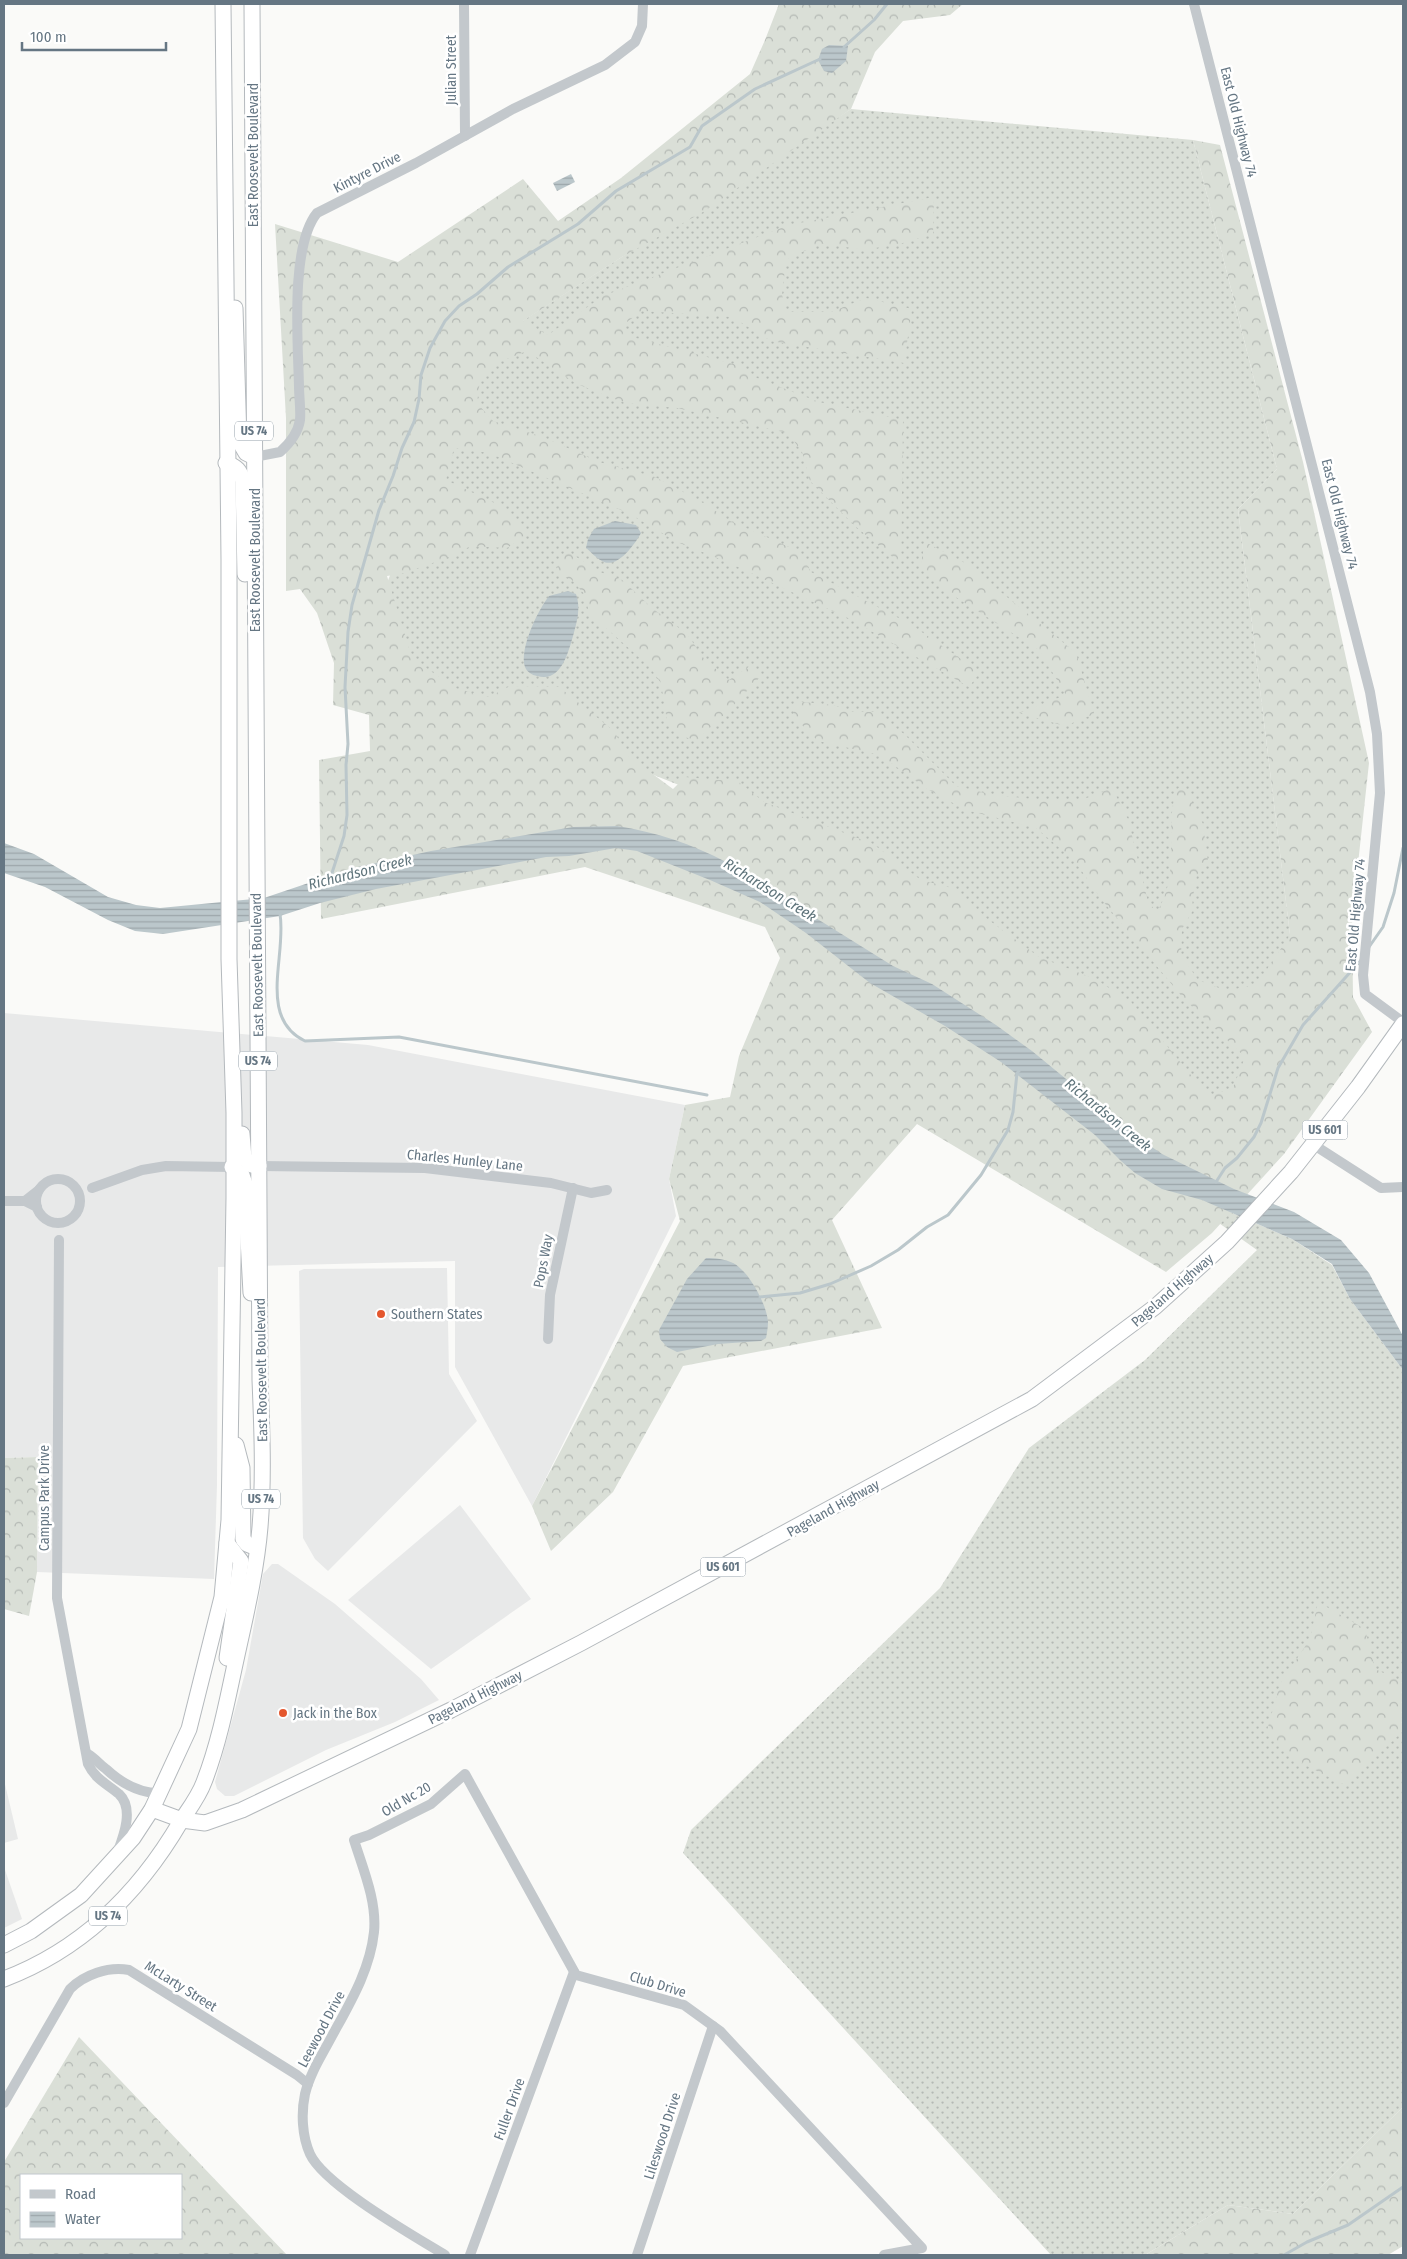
<svg xmlns="http://www.w3.org/2000/svg" width="1407" height="2259" viewBox="0 0 1407 2259" font-family="'Fira Sans Condensed',sans-serif">
<style>
.built{fill:#e8e9e9}
.grass{fill:url(#grass-dots)}
.forest{fill:url(#forest-crowns);fill-rule:evenodd}
.water{fill:url(#water-rules)}
.lines{fill:none;stroke-linecap:round;stroke-linejoin:round}
.stream{stroke:#bbc7cb;stroke-width:3}
.highway-casing{stroke:#b4b9bd;stroke-width:17}
.minor{stroke:#c3c8cc;stroke-width:10}
.highway{stroke:#fff;stroke-width:15}
.poi-dot{fill:#e4572e;stroke:#fff;stroke-width:2}
.labels{text-anchor:middle;stroke-width:5;stroke-linejoin:round;paint-order:stroke}
.shield{fill:#fff;stroke:#939fa8;stroke-width:1}
.shield-label{font-size:12px;font-weight:bold;fill:#657683}
.street-label{font-size:14px;fill:#657683;stroke:#fff}
.poi-label{font-size:14px;fill:#657683;stroke:#fff;text-anchor:start}
.water-label{font-size:15px;font-style:italic;fill:#60757c;stroke:#fff}
</style>
<defs>
<pattern id="grass-dots" width="8" height="8" patternUnits="userSpaceOnUse" patternTransform="scale(1.25)"><rect width="8" height="8" fill="#dadfd7"/><path d="M2 2h.1M6 6h.1" fill="none" stroke="#b4b9b4" stroke-width="1.8" stroke-linecap="round"/></pattern>
<pattern id="forest-crowns" width="20" height="18" patternUnits="userSpaceOnUse" patternTransform="scale(1.25)"><rect width="20" height="18" fill="#dadfd7"/><path d="M2 6a3 3 0 1 1 6 0M12 15a3 3 0 1 1 6 0" fill="none" stroke="#b4b9b4"/></pattern>
<pattern id="water-rules" width="6" height="5" patternUnits="userSpaceOnUse" patternTransform="scale(1.25)"><rect width="6" height="5" fill="#bbc7cb"/><path d="M0 2.5h6" fill="none" stroke="#9ca6aa"/></pattern>
</defs>
<rect width="100%" height="100%" fill="#fafaf8"/>
<g class="built">
<path d="M4,1013L368,1045L685,1105L669,1179L676,1216L532,1506L455,1367V1261L218,1267L217,1485L214,1579L37,1572L38,1457L4,1458Z"/>
<path d="M447,1268L449,1374L477,1421L328,1571L315,1559L303,1538L299,1271L304,1269Z"/>
<path d="M460,1505L531,1599L431,1669L348,1600Z"/>
<path d="M272,1564H278L335,1604L421,1679L439,1700L395,1722L326,1750L234,1796H225L217,1789L215,1782L246,1670L263,1574Z"/>
<path d="M4,1780L18,1839L4,1843Z"/>
<path d="M4,1867L22,1919L4,1928Z"/>
</g>
<path class="grass" d="M851,109L1193,140L1277,469L1238,509L1293,959L1223,1209L1292,1239L1332,1265L1350,1299L1403,1370V2107L1293,2214L1228,2205L1145,2255H1051L683,1853L691,1830L940,1588L1029,1448L1145,1360L1257,1250L1216,1221L825,843L389,670L384,591L476,351Z"/>
<g class="forest">
<path d="M779,4H963L950,15L903,21L875,52L851,109L703,212L622,257L523,321L548,335L603,296L789,225L934,197L933,234L903,243L864,250L821,243L786,260L782,295L787,312H831L866,298L912,309L904,363L771,341L732,317L642,311L620,327L636,338L737,365L757,378L819,402L903,420L901,564L855,526L810,481L802,452L788,433L677,408L625,403L577,384L527,351L494,364L480,380L477,403L493,421L543,437L599,462L655,477L706,504L728,520L800,552L811,572L910,624L980,672L969,687L850,619L725,561L677,542L630,514L489,453L454,448L446,480L503,507L529,534L507,548L471,546L447,558L401,574L387,576L412,658L455,688L489,697L510,686L559,687L614,731L627,755L673,789L685,777L717,780H736L764,802L873,844L921,880L956,889L986,918L1039,957L1095,979L1131,1002L1208,1096L1233,1088L1245,1057L1184,999L1102,900L1074,860L1036,828L966,810L927,789L880,755L818,741L793,716L794,701L833,705L853,712H875L904,734L956,786L994,795L1050,801L1084,799L1112,788L1128,819L1148,902L1157,912C1182,870 1163,829 1177,789L1184,786L1203,824L1208,862L1197,875L1192,896L1193,910L1182,929L1181,955L1198,980L1227,991L1257,984L1290,935L1238,509L1277,469L1193,140L1220,145L1303,462L1369,763L1352,919L1353,997L1372,1032L1284,1154L1212,1233L1166,1272L917,1124L832,1220L882,1328L683,1366L613,1492L551,1551L532,1506L680,1221L669,1179L685,1105L730,1097L739,1056L780,958L765,927L585,867L321,919L319,760L370,751L369,715L333,705L334,663L317,613L300,589L286,591V418L275,224L398,262L523,179L558,221L621,178L750,74L765,40Z"/>
<path d="M925,542L965,563L1076,653L1094,714L1065,726L1019,713L1066,695L1039,650L943,589L920,568Z"/>
<path d="M567,551L600,572L622,580L652,608L687,634L705,660L729,680L750,666L762,675L728,711L697,740L679,736L667,721L661,683L649,666L589,613L585,595L572,580L554,573Z"/>
<path d="M38,1457L37,1572L29,1616L4,1609V1458Z"/>
<path d="M1318,1602L1365,1629L1375,1669L1403,1682V1731L1345,1785L1299,1762L1266,1734L1280,1684L1310,1639Z"/>
<path d="M79,2037L287,2255H4V2162ZM181,2175V2238H21V2175Z"/>
<path d="M1403,2107V2246L1388,2255H1145L1228,2205L1293,2214Z"/>
</g>
<g class="water">
<path d="M829,45L848,46L846,61L832,73L824,71L818,60L822,49Z"/>
<path d="M571,174L575,182L557,191L553,183Z"/>
<path d="M615,521L636,525L641,533C635,544 617,570 602,561C596,558 591,552 586,548L588,539L594,529Z"/>
<path d="M568,591L576,594C581,608 577,622 573,636C568,653 561,683 537,676C532,675 527,672 525,667C519,649 538,610 549,596Z"/>
<path d="M617,826C656,832 692,844 726,862L893,966L932,984L996,1025L1032,1051L1133,1134L1162,1154L1234,1189L1294,1212L1341,1240L1369,1273L1403,1336V1370L1350,1299L1332,1264L1292,1239L1202,1200L1162,1189L1135,1173L1121,1161L1095,1135L1001,1062L945,1026L870,983L806,933L760,902L710,880L637,851L616,848L569,856L546,857L376,889L320,903L280,916L163,934L135,931L108,920L45,887L4,873V843L34,854L108,897L136,905L160,908L264,898L353,868L431,851L573,827Z"/>
<path d="M706,1258C715,1258 725,1259 733,1263C749,1271 767,1305 768,1322C768,1327 767,1333 766,1338L761,1341L718,1344L677,1352L667,1347L660,1339L659,1330L687,1279Z"/>
</g>
<g class="lines">
<g class="stream">
<path d="M844,47L874,20L887,4"/>
<path d="M330,879L344,836L347,815L346,765L348,744L345,687L348,632L352,605L379,510L393,476L402,448L414,422L419,399L421,375L430,348L445,321L459,306L477,294L508,267L578,224L616,191L690,147L702,126L755,89L820,59"/>
<path d="M280,914C287,955 257,1018 305,1041L399,1037L707,1095"/>
<path d="M1369,947L1383,927L1394,893L1403,848"/>
<path d="M1216,1182L1225,1168L1237,1158L1254,1137L1261,1123L1278,1068L1303,1025L1362,959"/>
<path d="M760,1297L800,1293L830,1284L871,1266L898,1250L927,1227L948,1215L981,1175L1008,1130L1013,1112L1017,1073L1019,1071"/>
<path d="M1284,2255L1307,2242L1348,2225L1403,2187"/>
</g>
<defs>
<g id="highway">
<path d="M235,308L239,441L246,453L254,457"/>
<path d="M226,463C237,467 240,470 243,481L245,574"/>
<path d="M242,1134L244,1158L252,1165L259,1166"/>
<path d="M232,1167L242,1175L245,1184L251,1293"/>
<path d="M236,1445L242,1468L243,1539L247,1544L257,1548"/>
<path d="M227,1543L241,1561L227,1658"/>
<path d="M152,1809L182,1820L205,1823L242,1810L451,1710L581,1643L1032,1399L1155,1307L1227,1242L1291,1172L1358,1087L1403,1024"/>
<path d="M4,1945L31,1931L81,1895L133,1838L152,1809L189,1729L222,1597L229,1520L234,1198V1113L229,959V559L223,4"/>
<path d="M4,1979C83,1949 139,1893 181,1821C189,1809 199,1796 204,1782C218,1746 226,1707 234,1669C244,1622 256,1575 260,1527C264,1478 262,1429 260,1380L252,4"/>
</g>
</defs>
<use href="#highway" class="highway-casing"/>
<g class="minor">
<path d="M464,4L465,136"/>
<path d="M1194,4L1370,692L1377,734L1380,793L1363,975L1365,994L1403,1022"/>
<path d="M254,457L280,452C289,444 298,433 300,420C301,410 299,397 299,386C298,343 290,246 317,213L416,163L513,109L605,65L635,42L642,26L643,4"/>
<path d="M1314,1145L1381,1188L1403,1187"/>
<path d="M259,1166L425,1168L551,1183L591,1193L607,1190"/>
<circle cx="58" cy="1201" r="22"/>
<path d="M92,1188L142,1170L166,1166L232,1167"/>
<path d="M4,1201H25"/>
<path d="M37,1207L25,1201L39,1190"/>
<path d="M59,1240L57,1598L88,1764C95,1779 107,1784 119,1794C134,1808 124,1835 118,1851"/>
<path d="M548,1339L550,1295L573,1188"/>
<path d="M88,1754C95,1758 99,1764 106,1769C120,1782 139,1793 159,1793"/>
<path d="M4,2103L70,1989C84,1975 108,1966 129,1970L297,2075L308,2084"/>
<path d="M445,2255C414,2236 324,2185 310,2154C302,2136 301,2113 305,2094C310,2073 322,2055 332,2036C350,2003 370,1970 374,1932C377,1901 363,1869 354,1840L369,1835L431,1804L465,1774L576,1975L684,2005L720,2031L922,2248L884,2255"/>
<path d="M470,2255L574,1972"/>
<path d="M637,2255L713,2026"/>
</g>
<use href="#highway" class="highway"/>
</g>
<g class="poi-dot">
<circle cx="381" cy="1314" r="5"/>
<circle cx="283" cy="1713" r="5"/>
</g>
<g class="labels">
<g class="shield">
<rect x="235" y="421.5" width="38" height="19" rx="4"/>
<rect x="239" y="1051.5" width="38" height="19" rx="4"/>
<rect x="1302.5" y="1120.5" width="45" height="19" rx="4"/>
<rect x="242" y="1489.5" width="38" height="19" rx="4"/>
<rect x="700.5" y="1557.5" width="45" height="19" rx="4"/>
<rect x="89" y="1906.5" width="38" height="19" rx="4"/>
</g>
<g class="shield-label">
<text x="254" y="435">US 74</text>
<text x="258" y="1065">US 74</text>
<text x="1325" y="1134">US 601</text>
<text x="261" y="1503">US 74</text>
<text x="723" y="1571">US 601</text>
<text x="108" y="1920">US 74</text>
</g>
<g class="street-label">
<text transform="translate(451 70) rotate(-90)" y="5">Julian Street</text>
<text transform="translate(1239 122) rotate(76)" y="5">East Old Highway 74</text>
<text transform="translate(253 155) rotate(-90)" y="5">East Roosevelt Boulevard</text>
<text transform="translate(367 172) rotate(-27)" y="5">Kintyre Drive</text>
<text transform="translate(1340 514) rotate(76)" y="5">East Old Highway 74</text>
<text transform="translate(255 560) rotate(-90)" y="5">East Roosevelt Boulevard</text>
<text transform="translate(1355 915) rotate(-85)" y="5">East Old Highway 74</text>
<text transform="translate(257 965) rotate(-91)" y="5">East Roosevelt Boulevard</text>
<text transform="translate(465 1160) rotate(6)" y="5">Charles Hunley Lane</text>
<text transform="translate(543 1261) rotate(-79)" y="5">Pops Way</text>
<text transform="translate(1172 1290) rotate(-41)" y="5">Pageland Highway</text>
<text transform="translate(261 1370) rotate(-91)" y="5">East Roosevelt Boulevard</text>
<text transform="translate(44 1498) rotate(-90)" y="5">Campus Park Drive</text>
<text transform="translate(833 1508) rotate(-29)" y="5">Pageland Highway</text>
<text transform="translate(475 1697) rotate(-27)" y="5">Pageland Highway</text>
<text transform="translate(406 1799) rotate(-30)" y="5">Old Nc 20</text>
<text transform="translate(658 1984) rotate(17)" y="5">Club Drive</text>
<text transform="translate(181 1986) rotate(32)" y="5">McLarty Street</text>
<text transform="translate(321 2029) rotate(-62)" y="5">Leewood Drive</text>
<text transform="translate(509 2109) rotate(-70)" y="5">Fuller Drive</text>
<text transform="translate(662 2136) rotate(-72)" y="5">Lileswood Drive</text>
</g>
<g class="poi-label">
<text x="391" y="1319">Southern States</text>
<text x="293" y="1718">Jack in the Box</text>
</g>
<g class="water-label">
<text transform="translate(360 872) rotate(-14)" y="5">Richardson Creek</text>
<text transform="translate(770 890) rotate(32)" y="5">Richardson Creek</text>
<text transform="translate(1108 1115) rotate(39)" y="5">Richardson Creek</text>
</g>
</g>
<rect width="1407" height="2259" fill="none" stroke="#657683" stroke-width="10"/>
<rect x="20" y="2174" width="162" height="65" fill="#ffffff" stroke="#c1c8cd"/>
<rect x="30" y="2190" width="25" height="8" fill="#c3c8cc" stroke="#c1c8cd"/>
<text x="65" y="2199" font-size="15" fill="#657683">Road</text>
<rect x="30" y="2212" width="25" height="15" fill="url(#water-rules)" stroke="#c1c8cd"/>
<text x="65" y="2224" font-size="15" fill="#657683">Water</text>
<path d="M22 42v8h144v-8" fill="none" stroke="#657683" stroke-width="2.5"/>
<text x="30" y="42" font-size="15" fill="#657683" stroke="#ffffff" stroke-width="4" paint-order="stroke">100 m</text>
</svg>
